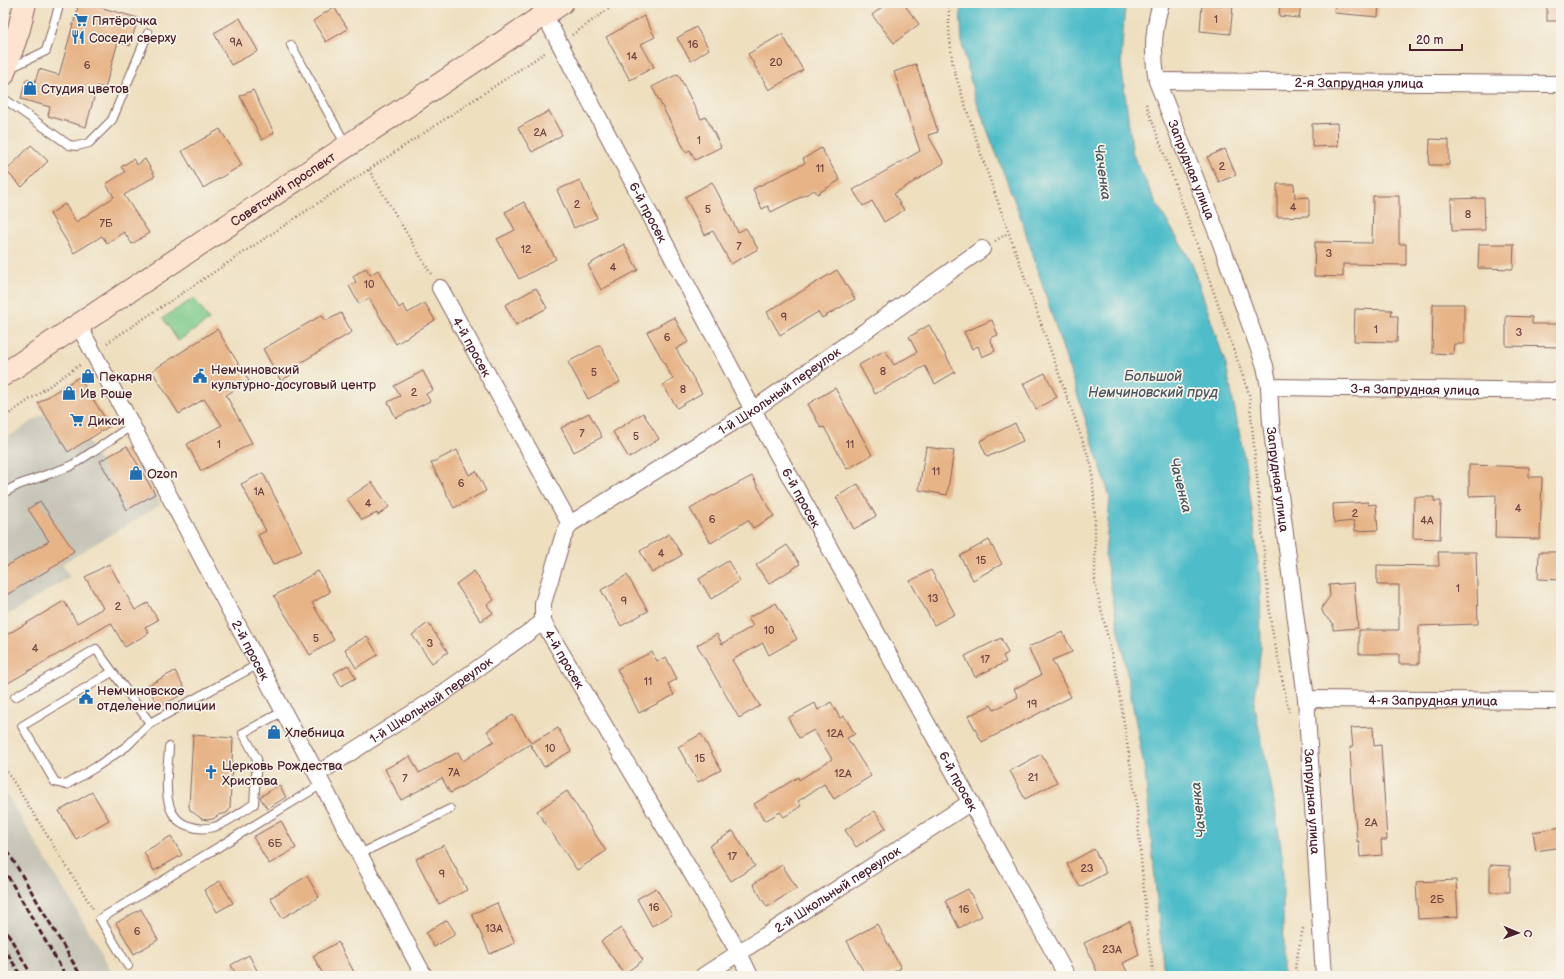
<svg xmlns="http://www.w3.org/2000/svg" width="1564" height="979" viewBox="0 0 1564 979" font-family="'Balsamiq Sans',sans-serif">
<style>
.industrial{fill:#c6c5b8}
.green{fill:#7bca8a;stroke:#62745a}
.water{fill:#50bdc9;stroke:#4d6e7a}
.building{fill:#e7b487}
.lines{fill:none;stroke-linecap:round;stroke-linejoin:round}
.lane-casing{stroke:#83625f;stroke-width:10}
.street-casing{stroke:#83625f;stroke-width:18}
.secondary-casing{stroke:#83625f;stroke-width:24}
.path{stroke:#83625f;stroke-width:2.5;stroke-dasharray:1 3;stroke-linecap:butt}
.lane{stroke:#fff;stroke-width:8}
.street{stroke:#fff;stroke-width:16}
.secondary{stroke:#fde4d1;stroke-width:22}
.rail{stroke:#4a1f2b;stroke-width:3;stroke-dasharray:6 3;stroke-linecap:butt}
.labels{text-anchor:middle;stroke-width:3.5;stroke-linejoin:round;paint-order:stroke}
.number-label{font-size:11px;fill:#714442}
.poi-label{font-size:13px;fill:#4a1f2b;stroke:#f7f3e8;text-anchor:start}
.street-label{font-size:13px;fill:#4a1f2b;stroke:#f7f3e8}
.water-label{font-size:14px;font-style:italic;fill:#4c5662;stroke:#f7f3e8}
</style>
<rect width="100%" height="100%" fill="#f7f3e8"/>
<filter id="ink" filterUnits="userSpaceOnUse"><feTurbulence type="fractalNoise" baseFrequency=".025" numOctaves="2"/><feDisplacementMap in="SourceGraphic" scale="8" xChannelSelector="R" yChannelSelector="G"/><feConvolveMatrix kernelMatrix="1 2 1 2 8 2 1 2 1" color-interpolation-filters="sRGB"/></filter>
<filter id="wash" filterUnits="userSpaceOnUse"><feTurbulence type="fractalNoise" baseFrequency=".012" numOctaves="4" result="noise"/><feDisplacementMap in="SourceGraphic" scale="16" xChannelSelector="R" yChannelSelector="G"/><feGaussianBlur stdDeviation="0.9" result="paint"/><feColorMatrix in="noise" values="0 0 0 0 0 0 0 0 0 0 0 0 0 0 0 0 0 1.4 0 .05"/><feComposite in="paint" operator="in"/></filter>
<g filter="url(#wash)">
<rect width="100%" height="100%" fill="#eedfbf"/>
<g class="industrial">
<path d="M44,414L68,452L88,440L127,510L155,494L160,505L62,564L70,577L3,618V440Z"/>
<path d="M3,788L95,941L114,976H3Z"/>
</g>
<path class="green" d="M194,298L209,320L178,341L163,318Z"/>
<path class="water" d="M960,3H1126L1124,16L1121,63L1133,155L1156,203L1191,261L1226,365L1248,477L1260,580L1261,646L1254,706L1271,783L1283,860V976H1164L1145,772L1105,556L1110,497L1022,221L974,95L962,44Z"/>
<g id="blocks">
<g class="building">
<path d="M79,3H85L138,18L130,46L118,42L105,88L97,86L86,127L48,116L50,107L21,99L26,79L35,82L39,69L59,75Z"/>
<path d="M887,3H903L919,24L894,43L872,15Z"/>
<path d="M1280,3H1301L1299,18L1279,16Z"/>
<path d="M1335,3H1379L1378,17L1334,13Z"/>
<rect x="1547" y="3" width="14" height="18"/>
<path d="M1202,4L1233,6L1230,34L1200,31Z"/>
<path d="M334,7L348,29L326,42L313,21Z"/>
<path d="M644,16L655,37L641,44L654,67L630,80L606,37Z"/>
<path d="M240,18L258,51L231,65L214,33Z"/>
<path d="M696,27L709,49L691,61L677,38Z"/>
<path d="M782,34L803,70L769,90L748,54Z"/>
<path d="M916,64L938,132L928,135L944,163L894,194L904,210L884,222L872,201L863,206L853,190L920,151L894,72Z"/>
<path d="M678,74L701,119L706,117L721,147L695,160L690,150L686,152L652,87Z"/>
<path d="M253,90L274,133L262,140L240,96Z"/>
<path d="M549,111L562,135L532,152L518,128Z"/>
<path d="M1337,123L1338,146L1312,147V124Z"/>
<path d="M220,129L242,165L203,188L182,151Z"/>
<path d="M1430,139L1449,140V165H1429Z"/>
<path d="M31,145L48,161L22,187L6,171Z"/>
<path d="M821,148L840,180L817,194L815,190L771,212L768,206L762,209L753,189L805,163L803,159Z"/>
<path d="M1225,149L1236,175L1219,182L1207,157Z"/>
<path d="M133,159L137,165L145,159L155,176L124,195L149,233L132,244L124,232L107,243L102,236L74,253L50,214L65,204L76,222L114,197L106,184L125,172L121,167Z"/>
<path d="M580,180L597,218L574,228L557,190Z"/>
<path d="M712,182L738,232L746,228L758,249L731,264L713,231L705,235L685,197Z"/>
<path d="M1277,184H1294L1295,198L1309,197V216L1277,217Z"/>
<path d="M1373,196H1399V244H1406V265L1343,264V277L1314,276L1315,242L1372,243Z"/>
<path d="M1484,198L1485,230L1452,231L1451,199Z"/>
<path d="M524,202L556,259L519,279L497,239L515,230L505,212Z"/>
<path d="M624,244L638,270L601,290L588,265Z"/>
<path d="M1479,244H1514L1513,269L1478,268Z"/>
<path d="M366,268L370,275L378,270L399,308L403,305L408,313L425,303L435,320L396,344L369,298L359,304L349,286L356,282L353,276Z"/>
<path d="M837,270L855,299L822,318L818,312L780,335L767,312Z"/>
<path d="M536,288L547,308L516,325L505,305Z"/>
<path d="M1433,304H1464V344H1454L1453,354L1432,353Z"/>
<path d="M1355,309L1392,310L1391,316H1398L1397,342L1354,341Z"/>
<path d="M341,313L352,332L297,365L300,369L281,381L263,349L322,315L326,321Z"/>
<path d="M1506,316L1532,317V324H1561V347L1506,346Z"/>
<path d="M674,317L688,342L676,349L702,393L677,408L663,385L673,379L647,332Z"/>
<path d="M992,320L998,335L990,338L995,351L982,357L978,346L972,349L964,332Z"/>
<path d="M929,325L955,372L935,384L925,366L875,394L859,365L885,350L894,365L917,352L909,337Z"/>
<path d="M217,329L249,381L226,395L252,443L201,471L187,444L222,425L204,399L179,414L152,371Z"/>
<path d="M600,345L620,382L588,399L568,362Z"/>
<path d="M423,371L433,390L426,394L430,401L396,418L388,402L400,396L394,386Z"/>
<path d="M1045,373L1057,397L1036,409L1023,384Z"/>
<path d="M79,377L110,426L68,452L38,403Z"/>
<path d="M835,388L872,455L847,469L824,427L821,428L808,404Z"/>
<path d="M589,413L602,437L574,452L561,428Z"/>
<path d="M643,413L659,439L629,458L613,432Z"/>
<path d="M1015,423L1023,441L987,457L980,441Z"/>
<path d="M127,446L155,494L127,510L100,461Z"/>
<path d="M926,447L954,451L947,495L919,490Z"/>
<path d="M457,450L469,475L476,471L486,491L454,508L431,463Z"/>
<path d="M1469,465L1529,467V477H1542L1540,539L1495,538L1496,495L1469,496Z"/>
<path d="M263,473L302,551L273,565L258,535L266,531L241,484Z"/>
<path d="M752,476L774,516L753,528L748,520L711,543L690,509L713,495L714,496Z"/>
<path d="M372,482L389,507L378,515L377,513L362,520L347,499Z"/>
<path d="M858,484L876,516L854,529L836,497Z"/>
<path d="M1414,497H1434V501H1441L1440,539L1413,538Z"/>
<path d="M40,501L74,551L59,562L60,563L3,597V568L49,541L28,509Z"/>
<path d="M1368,502V505L1376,504L1378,530L1355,531L1354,521L1334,523L1333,504Z"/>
<path d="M669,534L682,555L652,573L640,551Z"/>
<path d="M989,540L1002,564L973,580L960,556Z"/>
<path d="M787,545L800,564L769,584L756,565Z"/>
<path d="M1438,552H1476L1478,624L1419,626V664H1399V654H1359V630H1399V585H1377V565L1439,566Z"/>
<path d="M1539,552H1561V580L1538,579Z"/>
<path d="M728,561L740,581L711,599L699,579Z"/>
<path d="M109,564L135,610L148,603L158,620L145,627L149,633L125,647L111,623L3,686V637L64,601L77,623L103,608L85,577Z"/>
<path d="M931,570L955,614L934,625L910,581Z"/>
<path d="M318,571L330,592L312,603L334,640L310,655L274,596Z"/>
<path d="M474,571L494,600L487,605L493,613L481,621L456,584Z"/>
<path d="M627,575L648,611L621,626L601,590Z"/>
<path d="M1354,583L1358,628L1333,630V623L1324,615L1322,610L1323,606L1330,596L1329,585Z"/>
<path d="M776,603L797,639L769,655L763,643L732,660L760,706L739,718L697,645L717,634L722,644L753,626L748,618Z"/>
<path d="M428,623L448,652L432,663L412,635Z"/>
<path d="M1063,632L1072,652L1052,660L1071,697L982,742L968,716L991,705L994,710L1018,697L1014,689L1041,675L1028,647Z"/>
<path d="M367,636L378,655L356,668L345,649Z"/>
<path d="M1001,638L1008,653L1003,656L1006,662L975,677L965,656Z"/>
<path d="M652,652L657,661L666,657L677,679L668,684L674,695L639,713L617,669Z"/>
<path d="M348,665L356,678L341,686L334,673Z"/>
<path d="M175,671L187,692L159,707L147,686Z"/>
<path d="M831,702L840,718L844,716L855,734L847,738L871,776L834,799L824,784L798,801L801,806L784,817L780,812L765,821L754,804L798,777L799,780L832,759L814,730L799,738L788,718L815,703L818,710Z"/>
<path d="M513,715L531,743L558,728L571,751L544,767L530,744L479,777L450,793L442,778L401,800L385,769L410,756L419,773L458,752L463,761L494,741L487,731Z"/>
<path d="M1373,727L1374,746L1381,745L1387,840H1381L1382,855L1360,857L1359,841L1357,842L1352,783L1350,747H1353L1351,728Z"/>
<path d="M701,734L721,770L698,782L678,747Z"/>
<path d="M193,735L233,738L230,808L228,812L224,814H220L213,819L207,820L202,819L190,810L189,806Z"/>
<path d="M1041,754L1057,782L1025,799L1010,771Z"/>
<path d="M279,785L286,797L267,809L260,797Z"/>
<path d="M567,791L606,851L577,870L537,811Z"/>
<path d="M92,792L109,820L76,839L59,811Z"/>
<path d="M875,811L886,828L856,847L845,830Z"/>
<path d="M281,821L296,848L269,864L253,837Z"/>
<path d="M1561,827V847L1536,851L1533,832Z"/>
<path d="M733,831L755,866L731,881L709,846Z"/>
<path d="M171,836L182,855L154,871L144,852Z"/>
<path d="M444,845L467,890L439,904L416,859Z"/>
<path d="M1094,849L1106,873L1080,887L1067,864Z"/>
<path d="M782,865L797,888L767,907L753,884Z"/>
<path d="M1490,865L1510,866V892H1490Z"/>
<path d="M307,876L319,897L282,918L270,898Z"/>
<path d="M1456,880L1458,917L1418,919L1416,882Z"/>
<path d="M220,881L233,903L217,912L204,890Z"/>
<path d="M656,888L672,915L652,926L637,899Z"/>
<path d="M968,889L982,916L959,928L945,901Z"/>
<path d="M497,903L515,943L490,954L472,914Z"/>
<path d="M141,909L158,940L134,954L116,923Z"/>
<path d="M447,920L456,934L434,947L426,933Z"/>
<path d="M1130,921L1139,955L1123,963L1129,976H1099L1084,943Z"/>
<path d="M877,924L901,968L886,976H866L847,941Z"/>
<path d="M621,928L643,960L624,974L601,941Z"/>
<path d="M338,942L356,976H324L313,956Z"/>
<path d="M249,955L260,976H237L231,965Z"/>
</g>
</g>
</g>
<g filter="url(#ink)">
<use href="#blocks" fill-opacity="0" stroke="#83625f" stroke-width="1"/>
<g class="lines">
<defs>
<g id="lane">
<path d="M291,45L346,145"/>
<path d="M10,68L46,51L59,6L55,3"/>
<path d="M3,98L69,145L77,146L89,143L112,120L148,33"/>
<path d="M3,493L18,485L71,466L131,426"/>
<path d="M112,672L22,726L55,782L66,785L96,767L127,746L150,723"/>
<path d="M15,697L96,649L150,723L259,664"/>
<path d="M169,747C168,771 158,817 189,826C197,829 206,829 214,827C228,823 241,812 254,804L257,759L243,733L284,711"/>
<path d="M360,854L450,809"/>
<path d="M128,966L100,919L322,784"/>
</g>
<g id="street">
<path id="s1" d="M1161,3C1153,29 1152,55 1157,81L1219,238L1265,366L1269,387L1271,423L1306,699L1324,976"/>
<path id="s2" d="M544,14L753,410L1067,976"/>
<path id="s3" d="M1157,81L1561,84"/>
<path id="s4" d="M440,288L570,524L563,537L543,603V622L739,953L750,976"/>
<path id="s5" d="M78,324L424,976"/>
<path id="s6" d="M1269,387L1561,391"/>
<path id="s7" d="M570,524L753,410L982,249"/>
<path id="s8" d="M1306,699L1561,701"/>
<path id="s9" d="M317,774L439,696L543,622"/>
<path id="s10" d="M703,976L971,802"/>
</g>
<g id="secondary">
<path d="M3,75L19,29L25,3"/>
<path id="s11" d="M3,375L562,3"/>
</g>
</defs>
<use href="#lane" class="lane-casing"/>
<use href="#street" class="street-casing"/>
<use href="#secondary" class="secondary-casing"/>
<g class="path">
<path d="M949,3V30L953,67L983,160L1092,467L1095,519V583L1116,672L1136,800L1148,938L1154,976"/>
<path d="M572,35L617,3"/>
<path d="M1146,104L1198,247L1249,394L1271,624L1289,712"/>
<path d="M369,170L431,274"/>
<path d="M995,241L1008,233"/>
<path d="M107,343L546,52"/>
<path d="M3,418L81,364"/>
<path d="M3,765L94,910"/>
<path d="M1298,976L1295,967L1303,928"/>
</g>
<use href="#lane" class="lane"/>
<use href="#street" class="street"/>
<use href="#secondary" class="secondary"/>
<g class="rail">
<path d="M3,843L81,976"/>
<path d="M3,868L66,976"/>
<path d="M3,925L32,976"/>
<path d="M3,946L21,976"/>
</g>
</g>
</g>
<defs>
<symbol id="supermarket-bare" viewBox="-9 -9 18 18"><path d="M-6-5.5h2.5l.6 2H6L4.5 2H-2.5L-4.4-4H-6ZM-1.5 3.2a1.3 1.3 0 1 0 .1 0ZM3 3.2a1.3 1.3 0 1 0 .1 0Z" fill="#1f6fb2" stroke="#f7f3e8" stroke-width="2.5" paint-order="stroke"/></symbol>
<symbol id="restaurant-bare" viewBox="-9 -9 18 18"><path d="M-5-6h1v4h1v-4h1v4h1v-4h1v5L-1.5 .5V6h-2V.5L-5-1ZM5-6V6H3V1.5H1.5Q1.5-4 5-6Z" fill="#1f6fb2" stroke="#f7f3e8" stroke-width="2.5" paint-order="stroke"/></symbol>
<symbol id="shop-bare" viewBox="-9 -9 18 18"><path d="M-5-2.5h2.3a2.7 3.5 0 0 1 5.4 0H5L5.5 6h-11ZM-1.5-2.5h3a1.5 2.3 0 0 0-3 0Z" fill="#1f6fb2" stroke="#f7f3e8" stroke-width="2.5" paint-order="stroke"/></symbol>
<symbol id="civic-bare" viewBox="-9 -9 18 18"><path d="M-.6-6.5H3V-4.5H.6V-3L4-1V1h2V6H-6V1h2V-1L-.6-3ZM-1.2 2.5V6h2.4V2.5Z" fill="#1f6fb2" stroke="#f7f3e8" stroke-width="2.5" paint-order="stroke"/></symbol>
<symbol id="church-bare" viewBox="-9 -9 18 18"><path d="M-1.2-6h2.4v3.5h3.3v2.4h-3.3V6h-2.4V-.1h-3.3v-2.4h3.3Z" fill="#1f6fb2" stroke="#f7f3e8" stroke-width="2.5" paint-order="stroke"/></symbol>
</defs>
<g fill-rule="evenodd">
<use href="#supermarket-bare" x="71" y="10" width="20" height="20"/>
<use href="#restaurant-bare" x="68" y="27" width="20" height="20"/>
<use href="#shop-bare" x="20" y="78" width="20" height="20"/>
<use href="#shop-bare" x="78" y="366" width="20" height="20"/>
<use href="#civic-bare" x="190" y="366" width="20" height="20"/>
<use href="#shop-bare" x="59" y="383" width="20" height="20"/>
<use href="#supermarket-bare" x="67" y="410" width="20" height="20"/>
<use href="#shop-bare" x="126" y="463" width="20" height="20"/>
<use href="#civic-bare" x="76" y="687" width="20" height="20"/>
<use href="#shop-bare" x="264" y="722" width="20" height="20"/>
<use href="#church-bare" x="201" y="762" width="20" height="20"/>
</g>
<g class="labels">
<g class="number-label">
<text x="1216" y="23">1</text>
<text x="236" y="46">9А</text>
<text x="693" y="48">16</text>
<text x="632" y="60">14</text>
<text x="776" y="66">20</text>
<text x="87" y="69">6</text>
<text x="540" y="136">2А</text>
<text x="699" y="144">1</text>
<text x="1222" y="170">2</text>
<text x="820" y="172">11</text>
<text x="577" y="208">2</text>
<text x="1293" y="211">4</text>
<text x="708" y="213">5</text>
<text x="1468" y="218">8</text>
<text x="106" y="227">7Б</text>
<text x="739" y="250">7</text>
<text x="526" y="253">12</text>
<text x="1329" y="257">3</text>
<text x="613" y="271">4</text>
<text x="369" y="288">10</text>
<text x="784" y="321">9</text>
<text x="1376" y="333">1</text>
<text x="1519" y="336">3</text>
<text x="667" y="341">6</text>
<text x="883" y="375">8</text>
<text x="594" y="376">5</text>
<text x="683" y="393">8</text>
<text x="414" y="396">2</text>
<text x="582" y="437">7</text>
<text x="636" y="440">5</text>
<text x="219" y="448">1</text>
<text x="850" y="448">11</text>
<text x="936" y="475">11</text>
<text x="461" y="487">6</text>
<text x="259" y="495">1А</text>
<text x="368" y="507">4</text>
<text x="1518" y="512">4</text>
<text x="1355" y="517">2</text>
<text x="712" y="523">6</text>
<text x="1427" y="524">4А</text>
<text x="661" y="557">4</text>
<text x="981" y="564">15</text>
<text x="1458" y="592">1</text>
<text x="933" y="602">13</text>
<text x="624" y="605">9</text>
<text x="118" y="610">2</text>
<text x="769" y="634">10</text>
<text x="316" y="642">5</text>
<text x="430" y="647">3</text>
<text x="35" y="652">4</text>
<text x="985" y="663">17</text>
<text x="648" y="685">11</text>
<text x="1032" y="708">19</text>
<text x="835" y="737">12А</text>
<text x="550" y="752">10</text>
<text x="700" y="762">15</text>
<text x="454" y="776">7А</text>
<text x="843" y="777">12А</text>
<text x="1033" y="781">21</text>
<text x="405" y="782">7</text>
<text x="1371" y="826">2А</text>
<text x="275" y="847">6Б</text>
<text x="732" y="860">17</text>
<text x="1087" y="872">23</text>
<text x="442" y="878">9</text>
<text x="1437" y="903">2Б</text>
<text x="654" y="911">16</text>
<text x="964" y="913">16</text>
<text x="494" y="932">13А</text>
<text x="137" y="935">6</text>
<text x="1112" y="953">23А</text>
</g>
<g class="poi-label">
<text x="92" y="25">Пятёрочка</text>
<text x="89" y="42">Соседи сверху</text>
<text x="41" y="93">Студия цветов</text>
<text x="211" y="374">Немчиновский<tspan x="211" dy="15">культурно-досуговый центр</tspan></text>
<text x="99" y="381">Пекарня</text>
<text x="80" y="398">Ив Роше</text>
<text x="88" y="425">Дикси</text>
<text x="147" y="478">Ozon</text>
<text x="97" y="695">Немчиновское<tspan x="97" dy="15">отделение полиции</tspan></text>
<text x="285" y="737">Хлебница</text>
<text x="222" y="770">Церковь Рождества<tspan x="222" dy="15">Христова</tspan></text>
</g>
<g class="street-label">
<text dy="5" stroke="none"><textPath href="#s3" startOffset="202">2-я Запрудная улица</textPath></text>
<text dy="5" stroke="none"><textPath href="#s1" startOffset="174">Запрудная улица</textPath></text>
<text dy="5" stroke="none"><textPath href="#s11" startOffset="336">Советский проспект</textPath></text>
<text dy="5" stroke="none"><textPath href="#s2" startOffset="224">6-й просек</textPath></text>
<text dy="5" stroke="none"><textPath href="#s4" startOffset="67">4-й просек</textPath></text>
<text dy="5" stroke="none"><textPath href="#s6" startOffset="146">3-я Запрудная улица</textPath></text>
<text dy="5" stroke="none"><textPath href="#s7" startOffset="248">1-й Школьный переулок</textPath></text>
<text dy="5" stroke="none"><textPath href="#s1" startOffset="498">Запрудная улица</textPath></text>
<text dy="5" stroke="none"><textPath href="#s2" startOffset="548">6-й просек</textPath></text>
<text dy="5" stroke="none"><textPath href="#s5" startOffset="369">2-й просек</textPath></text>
<text dy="5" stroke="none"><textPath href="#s4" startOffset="415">4-й просек</textPath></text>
<text dy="5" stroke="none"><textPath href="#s9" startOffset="136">1-й Школьный переулок</textPath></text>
<text dy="5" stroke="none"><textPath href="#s8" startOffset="127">4-я Запрудная улица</textPath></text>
<text dy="5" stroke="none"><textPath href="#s2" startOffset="872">6-й просек</textPath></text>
<text dy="5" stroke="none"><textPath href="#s1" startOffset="822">Запрудная улица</textPath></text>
<text dy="5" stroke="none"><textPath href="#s10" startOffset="160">2-й Школьный переулок</textPath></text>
</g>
<g class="water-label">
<text transform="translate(1103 172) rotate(82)" y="5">Чаченка</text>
<text x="1153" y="381">Большой<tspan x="1153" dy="16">Немчиновский пруд</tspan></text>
<text transform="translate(1181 485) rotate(76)" y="5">Чаченка</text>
<text transform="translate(1198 810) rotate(-96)" y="5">Чаченка</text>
</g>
</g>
<rect width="1564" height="979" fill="none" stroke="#f7f3e8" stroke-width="16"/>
<g transform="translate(1518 933) rotate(92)" stroke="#f7f3e8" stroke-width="3" paint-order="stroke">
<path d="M0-3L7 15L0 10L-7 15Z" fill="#4a1f2b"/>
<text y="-6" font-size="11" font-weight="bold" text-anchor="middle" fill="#4a1f2b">С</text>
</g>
<path d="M1410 44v6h52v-6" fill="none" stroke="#4a1f2b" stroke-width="2"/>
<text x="1416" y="44" font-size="12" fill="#4a1f2b" stroke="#f7f3e8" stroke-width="3" paint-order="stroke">20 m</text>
</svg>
